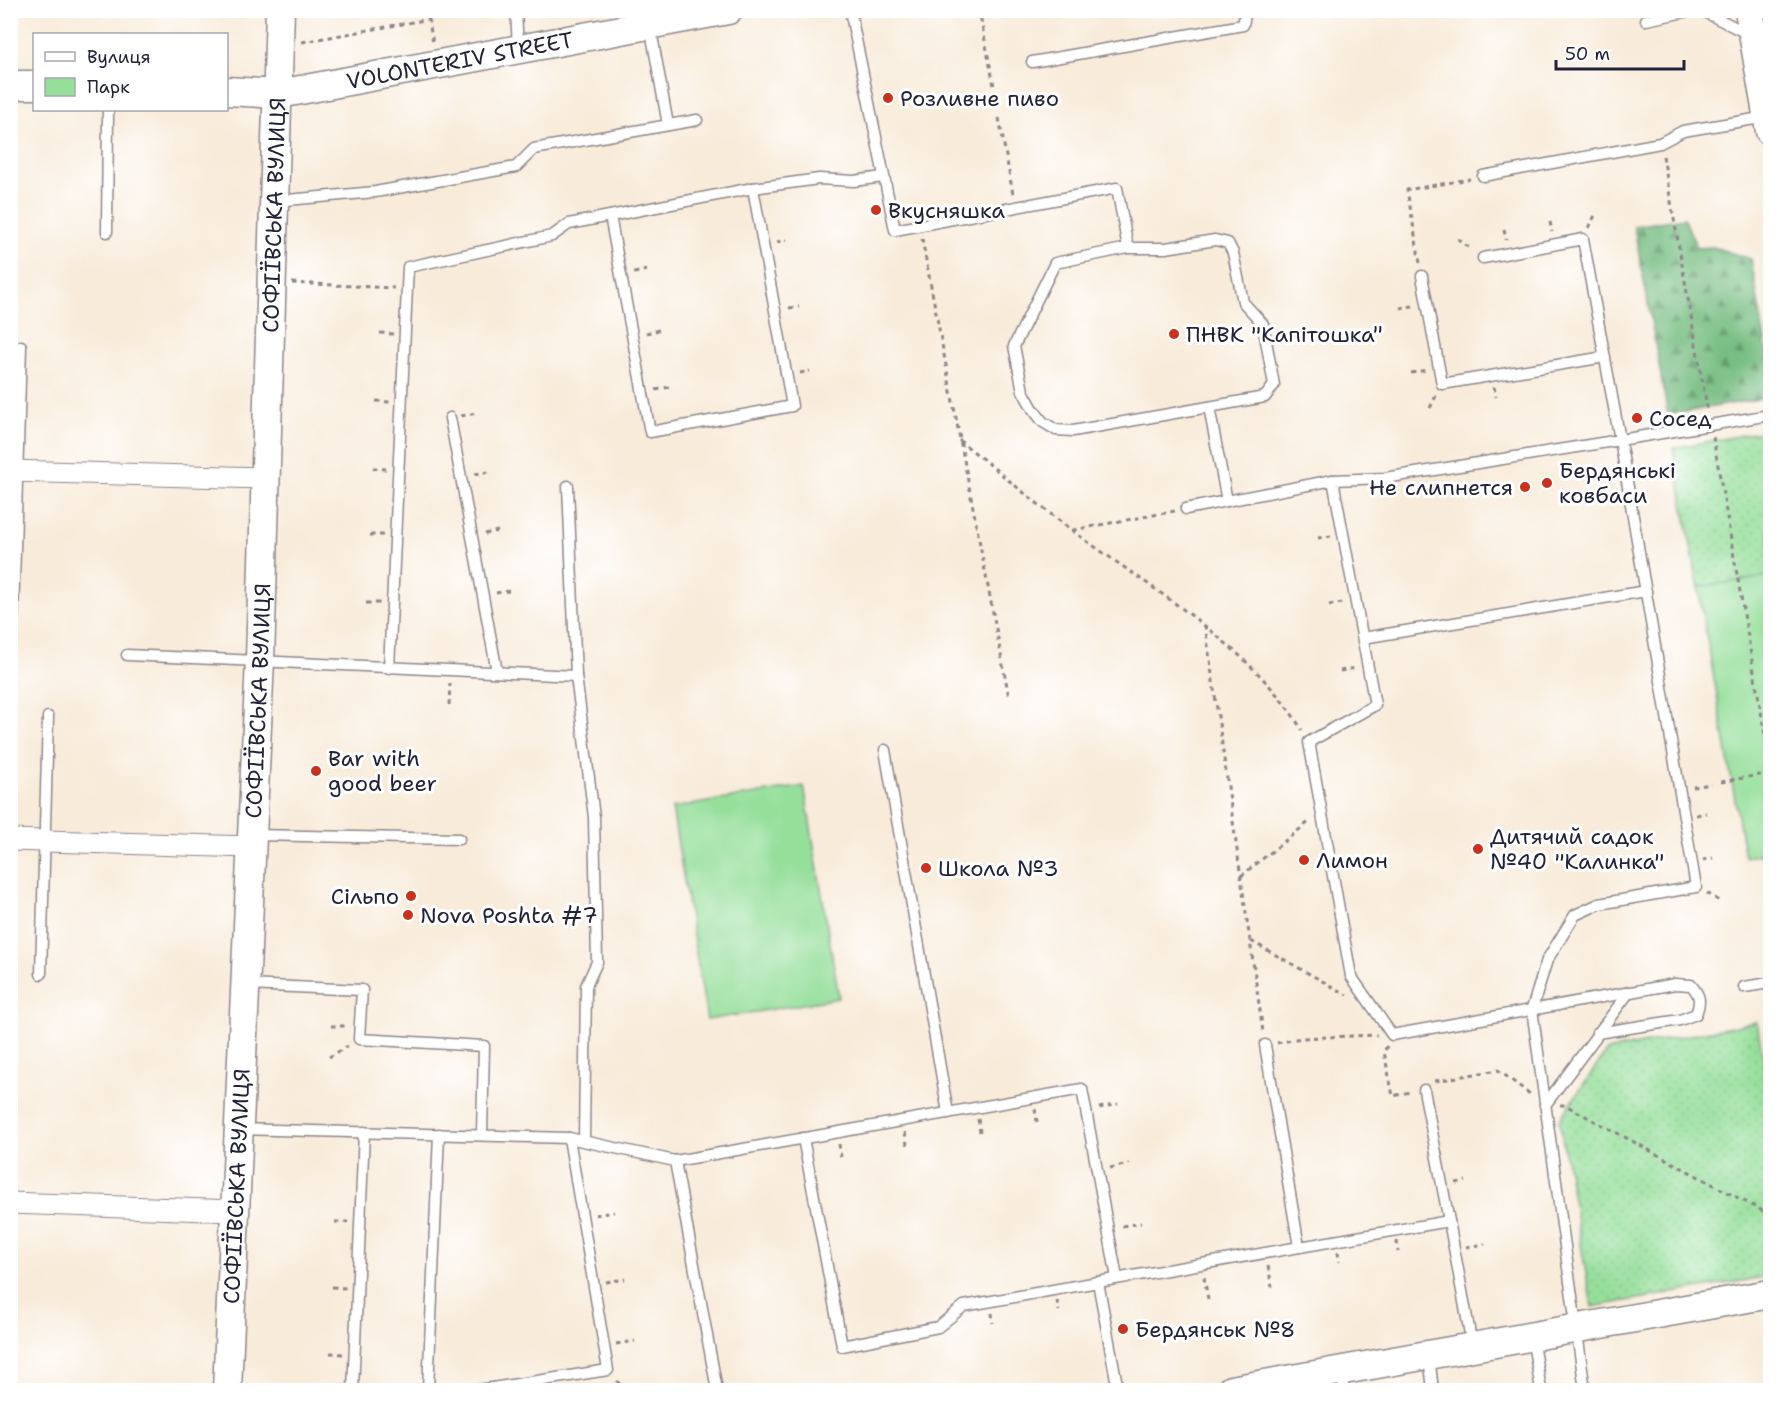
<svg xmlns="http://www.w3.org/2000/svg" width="1781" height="1401" viewBox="0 0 1781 1401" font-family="'Shantell Sans',sans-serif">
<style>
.grass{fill:url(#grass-dots);stroke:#5c806b;stroke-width:1.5}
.forest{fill:url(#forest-firs);stroke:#4d705f;stroke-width:1.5}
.park{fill:#96df9b;stroke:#5c806b;stroke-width:1.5}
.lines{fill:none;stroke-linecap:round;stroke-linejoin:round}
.lane-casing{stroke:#8d868a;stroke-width:13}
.street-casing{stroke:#8d868a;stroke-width:23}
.secondary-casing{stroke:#8d868a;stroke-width:31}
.path{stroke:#8d868a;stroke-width:3;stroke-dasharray:4.5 4.5;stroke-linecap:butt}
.lane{stroke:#fff;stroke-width:10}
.street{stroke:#fff;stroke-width:21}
.secondary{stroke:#fff;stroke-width:28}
.poi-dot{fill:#c8321e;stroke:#fff;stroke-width:2}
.labels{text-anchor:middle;stroke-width:6;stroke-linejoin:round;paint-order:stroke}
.street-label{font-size:22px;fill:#22223b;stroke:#fff}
.poi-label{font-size:22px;fill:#22223b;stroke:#fff;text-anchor:start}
</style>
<defs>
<pattern id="grass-dots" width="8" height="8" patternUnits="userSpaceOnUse" patternTransform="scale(1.5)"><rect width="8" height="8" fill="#96df9b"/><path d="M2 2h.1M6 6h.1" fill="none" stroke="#81bf86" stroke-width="1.8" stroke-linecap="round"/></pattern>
<pattern id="forest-firs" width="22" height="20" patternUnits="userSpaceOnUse" patternTransform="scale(1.5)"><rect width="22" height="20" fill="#78be83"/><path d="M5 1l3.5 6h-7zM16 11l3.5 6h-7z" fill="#629a6c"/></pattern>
</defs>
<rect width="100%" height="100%" fill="#fff"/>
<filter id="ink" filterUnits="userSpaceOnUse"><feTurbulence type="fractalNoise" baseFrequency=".0167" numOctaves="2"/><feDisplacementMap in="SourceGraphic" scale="12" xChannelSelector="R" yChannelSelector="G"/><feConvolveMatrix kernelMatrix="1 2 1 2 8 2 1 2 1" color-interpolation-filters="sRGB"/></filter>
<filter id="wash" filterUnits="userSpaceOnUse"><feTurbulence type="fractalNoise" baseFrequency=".008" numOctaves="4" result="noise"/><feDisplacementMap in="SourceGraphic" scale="24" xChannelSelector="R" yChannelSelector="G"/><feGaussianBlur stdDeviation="1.35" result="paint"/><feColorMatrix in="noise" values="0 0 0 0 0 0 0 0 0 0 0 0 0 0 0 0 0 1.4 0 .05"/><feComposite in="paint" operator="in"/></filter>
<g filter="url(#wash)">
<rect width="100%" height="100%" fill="#f8ebd9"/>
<g class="grass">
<path d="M1770,430V577L1699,590L1673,448Z"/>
<path d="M1757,1022L1770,1100V1276L1592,1307L1559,1120L1607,1051Z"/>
</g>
<path class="forest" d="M1684,218L1697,248L1713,247L1751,259L1770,371V397L1668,415L1634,226Z"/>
<g class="park">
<path d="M1770,576V853L1745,857L1698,587Z"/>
<path d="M804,786L839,998L707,1020L672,808Z"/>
</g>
</g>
<g filter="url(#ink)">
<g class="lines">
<defs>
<g id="lane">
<path d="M516,10L518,48"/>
<path d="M850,10L895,230L1117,188L1128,248"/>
<path d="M1701,10L1750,35"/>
<path d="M1646,20L1695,10"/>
<path d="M650,25L668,125"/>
<path d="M1032,62L1243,25L1246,10"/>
<path d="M1483,176L1660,143L1683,131L1767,117"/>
<path d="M276,201L375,192L516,167L534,149L697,120"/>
<path d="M610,216L650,432L792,406L753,188"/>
<path d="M107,232L108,110"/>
<path d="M1215,240L1228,243L1233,253L1243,302L1263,324L1274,385L1265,397L1073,431L1056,430L1043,422L1033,409L1023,391L1014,346L1055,263L1128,248H1166Z"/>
<path d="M1483,258L1583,239L1620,440L1385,478L1333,480L1375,705L1309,742L1351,976L1392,1035L1675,984L1691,985C1700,995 1701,1001 1696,1014L1680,1020L1597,1033"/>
<path d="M1422,276L1442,384L1605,357"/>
<path d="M1209,407L1227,501"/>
<path d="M450,418L497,672"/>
<path d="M568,486L576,676L594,817L597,962L586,986L584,1141"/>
<path d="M1186,509L1333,480"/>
<path d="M13,617L21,346"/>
<path d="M1363,638L1646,591"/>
<path d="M127,655L576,676"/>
<path d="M389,668L408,267L552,236L569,224L753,188L819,179L854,181L883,177"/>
<path d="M885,750L948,1113"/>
<path d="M253,835L459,839"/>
<path d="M41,974L48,717"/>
<path d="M246,985L362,990L359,1039L484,1046L482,1135"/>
<path d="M1744,987L1770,983"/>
<path d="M1265,1045L1299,1247"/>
<path d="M1545,1105L1629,992"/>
<path d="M240,1129L569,1138L675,1161L1082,1089L1117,1278"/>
<path d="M803,1138L842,1346L938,1327L964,1306L1098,1282"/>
<path d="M675,1161L717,1390"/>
<path d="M1449,1221L1472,1345"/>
<path d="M1532,1337L1541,1390"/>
<path d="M1429,1356L1433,1390"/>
<path d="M1341,1371L1344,1390"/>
<path d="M353,1390L364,1132"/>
<path d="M428,1390L439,1134"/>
<path d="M479,1390L608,1370L569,1138"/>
<path d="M1118,1390L1098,1282L1449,1221L1424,1090"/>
<path d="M1585,1390L1532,1009L1547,960L1575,915L1599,904L1696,887L1620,440L1770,415"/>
</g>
<g id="street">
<path d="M10,471L266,478"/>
<path d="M10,840L252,847"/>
<path d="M10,1203L236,1211"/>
</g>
<g id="secondary">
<path d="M1749,10L1770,131"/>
<path d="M10,85H34"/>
<path id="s1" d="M226,91L279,94L728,10"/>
<path id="s2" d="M227,1390L260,660L280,10"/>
<path d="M1231,1390L1770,1294"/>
</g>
</defs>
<use href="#lane" class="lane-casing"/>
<use href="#street" class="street-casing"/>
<use href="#secondary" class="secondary-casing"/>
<g class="path">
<path d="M427,10L433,44"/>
<path d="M979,10L994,86"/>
<path d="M302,42L480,10"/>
<path d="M999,118L1013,194"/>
<path d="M1663,156L1708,413"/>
<path d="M1550,222L1552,232"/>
<path d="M1589,228L1596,213"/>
<path d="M1504,230L1506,240"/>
<path d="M922,239L1009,697"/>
<path d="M1458,239L1472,250"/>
<path d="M777,242L787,240"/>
<path d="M1420,263L1407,190L1470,179"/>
<path d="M634,273L647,270"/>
<path d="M292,283L394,288"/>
<path d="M789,308L799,307"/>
<path d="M1400,308L1413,306"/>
<path d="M380,333L393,334"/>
<path d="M646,333L659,330"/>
<path d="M800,373L810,371"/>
<path d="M1411,373L1427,370"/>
<path d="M1494,387L1496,397"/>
<path d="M656,390L669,387"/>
<path d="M376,401L390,402"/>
<path d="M1430,408L1437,394"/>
<path d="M461,416L477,413"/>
<path d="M1713,437L1770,763"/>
<path d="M959,440C997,470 1034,502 1073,531C1150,588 1252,646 1302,730"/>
<path d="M373,468L386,469"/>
<path d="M475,474L488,472"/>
<path d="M1073,530L1175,511"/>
<path d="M485,534L498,531"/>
<path d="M370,535H383"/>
<path d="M1318,538L1331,536"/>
<path d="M496,593L509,591"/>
<path d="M366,603H380"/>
<path d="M1329,605L1342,603"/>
<path d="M1205,625L1263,1032"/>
<path d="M1340,671L1356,668"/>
<path d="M449,705L450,683"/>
<path d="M1721,782L1770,773"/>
<path d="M1693,787L1711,784"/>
<path d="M1696,815L1706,813"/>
<path d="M1703,860L1713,858"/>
<path d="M1241,876L1310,821"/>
<path d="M1707,893L1721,902"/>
<path d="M1251,941L1347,995"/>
<path d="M331,1026H347"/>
<path d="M1277,1043L1301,1038L1377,1035"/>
<path d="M1387,1046L1384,1052L1393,1096L1410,1092"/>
<path d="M329,1057L348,1046"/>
<path d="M1435,1081L1498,1070L1530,1094"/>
<path d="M1560,1105H1565L1770,1215"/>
<path d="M1099,1108L1118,1104"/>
<path d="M1035,1109L1037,1122"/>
<path d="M978,1119L980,1132"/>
<path d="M905,1132L907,1145"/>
<path d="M839,1144L841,1157"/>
<path d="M1110,1168L1129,1164"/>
<path d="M1456,1183L1466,1181"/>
<path d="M595,1215L614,1212"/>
<path d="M335,1222H348"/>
<path d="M1122,1226L1141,1223"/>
<path d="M1397,1241L1398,1252"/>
<path d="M1466,1247L1485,1244"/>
<path d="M1338,1252L1339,1262"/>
<path d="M1268,1266L1272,1287"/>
<path d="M1204,1277L1208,1299"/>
<path d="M606,1282L625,1279"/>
<path d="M332,1287L346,1288"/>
<path d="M1057,1301L1059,1311"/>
<path d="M992,1313L993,1323"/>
<path d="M616,1344L635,1341"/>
<path d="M330,1353L343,1354"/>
<path d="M617,1381L624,1389"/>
</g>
<use href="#lane" class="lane"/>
<use href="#street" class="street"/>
<use href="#secondary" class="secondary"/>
</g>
</g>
<g class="poi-dot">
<circle cx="888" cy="98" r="6"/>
<circle cx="876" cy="210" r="6"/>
<circle cx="1174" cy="334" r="6"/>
<circle cx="1637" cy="418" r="6"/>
<circle cx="1547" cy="483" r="6"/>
<circle cx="1525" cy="487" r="6"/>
<circle cx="316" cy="771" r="6"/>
<circle cx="1478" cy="849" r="6"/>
<circle cx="1304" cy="860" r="6"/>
<circle cx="926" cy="868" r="6"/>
<circle cx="411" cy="896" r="6"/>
<circle cx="408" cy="915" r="6"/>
<circle cx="1123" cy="1329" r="6"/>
</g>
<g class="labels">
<g class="street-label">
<text dy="8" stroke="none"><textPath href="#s1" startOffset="237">VOLONTERIV STREET</textPath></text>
<text dy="8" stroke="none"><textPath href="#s2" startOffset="1176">СОФІЇВСЬКА ВУЛИЦЯ</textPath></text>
<text dy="8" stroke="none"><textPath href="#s2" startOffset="690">СОФІЇВСЬКА ВУЛИЦЯ</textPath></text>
<text dy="8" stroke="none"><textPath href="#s2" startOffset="204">СОФІЇВСЬКА ВУЛИЦЯ</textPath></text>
</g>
<g class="poi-label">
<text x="900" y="106">Розливне пиво</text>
<text x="888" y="218">Вкусняшка</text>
<text x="1186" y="342">ПНВК "Капітошка"</text>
<text x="1649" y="426">Сосед</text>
<text x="1559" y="478">Бердянські<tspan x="1559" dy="25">ковбаси</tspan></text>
<text x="1513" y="495" text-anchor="end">Не слипнется</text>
<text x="328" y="766">Bar with<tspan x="328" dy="25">good beer</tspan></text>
<text x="1490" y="844">Дитячий садок<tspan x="1490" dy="25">№40 "Калинка"</tspan></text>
<text x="1316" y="868">Лимон</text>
<text x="938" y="876">Школа №3</text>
<text x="399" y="904" text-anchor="end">Сільпо</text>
<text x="420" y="923">Nova Poshta #7</text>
<text x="1135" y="1337">Бердянськ №8</text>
</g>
</g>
<rect width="1781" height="1401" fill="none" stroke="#fff" stroke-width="36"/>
<rect x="33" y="33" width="195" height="78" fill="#ffffff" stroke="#a7a7b1" stroke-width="1.5"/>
<rect x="45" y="52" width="30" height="9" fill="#ffffff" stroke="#a7a7b1" stroke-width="1.5"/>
<text x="87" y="63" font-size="18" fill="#22223b">Вулиця</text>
<rect x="45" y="78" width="30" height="18" fill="#96df9b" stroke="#a7a7b1" stroke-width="1.5"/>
<text x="87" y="93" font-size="18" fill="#22223b">Парк</text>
<path d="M1556 60v9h128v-9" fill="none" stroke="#22223b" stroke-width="3"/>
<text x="1565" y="60" font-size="18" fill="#22223b" stroke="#ffffff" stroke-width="4.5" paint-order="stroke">50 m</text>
</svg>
